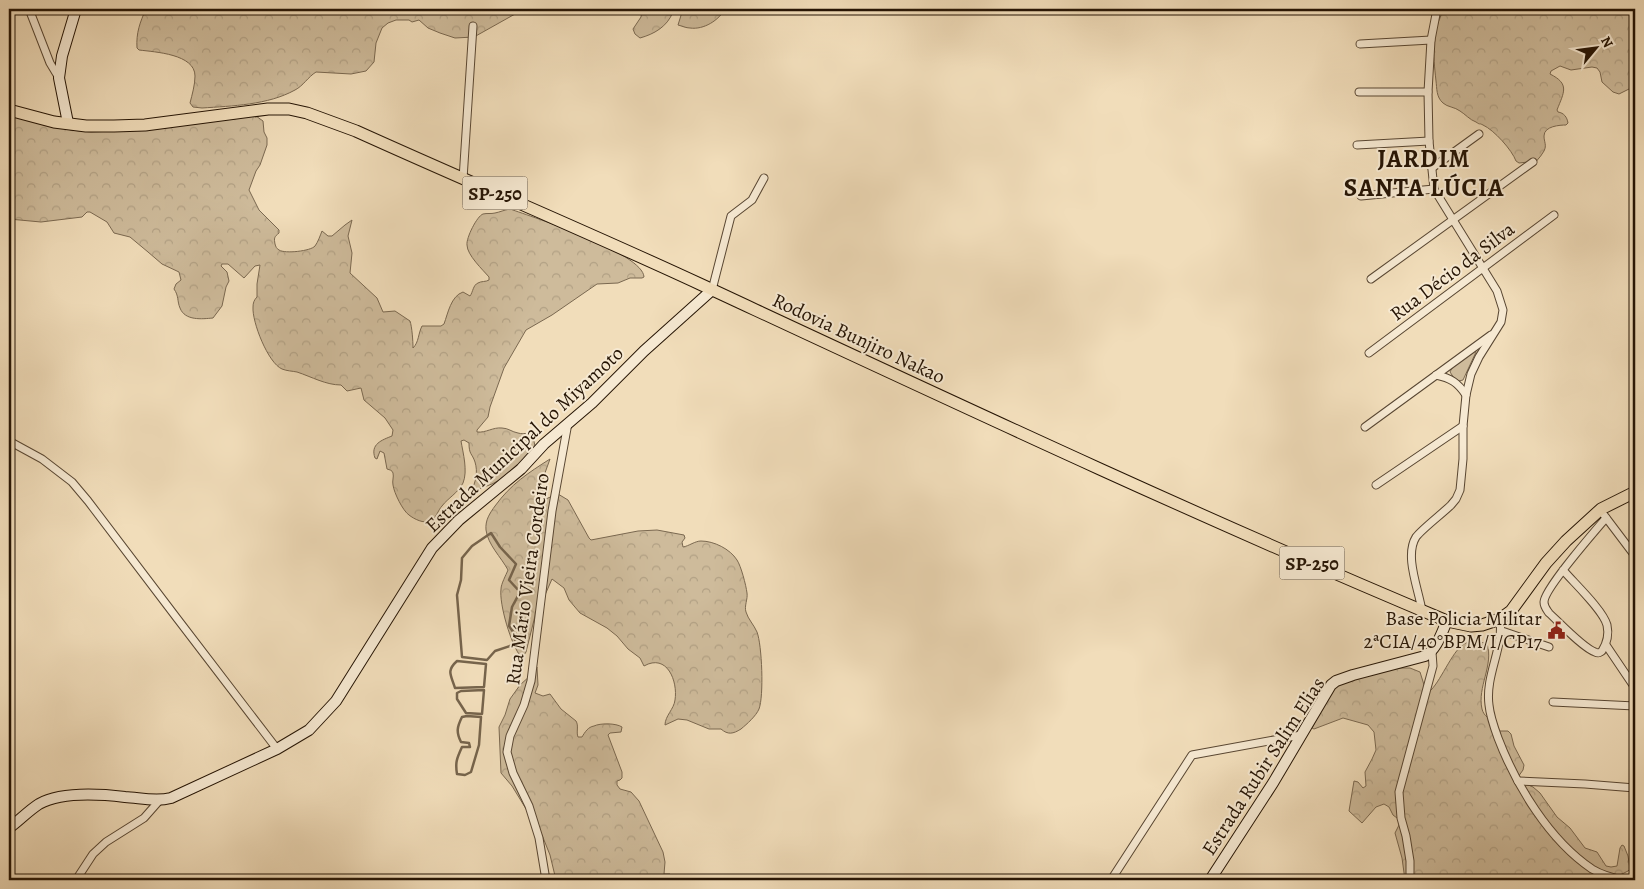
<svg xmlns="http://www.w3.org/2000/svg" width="1644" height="889" viewBox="0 0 1644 889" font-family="Alegreya,serif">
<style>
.forest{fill:url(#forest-crowns);stroke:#7a6850}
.green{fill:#cebb9b;stroke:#7a6850}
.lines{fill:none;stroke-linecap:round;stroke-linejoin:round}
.stream{stroke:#76644c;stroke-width:2.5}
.street-casing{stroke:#584632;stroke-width:9}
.secondary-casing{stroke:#251404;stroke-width:12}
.primary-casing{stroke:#251404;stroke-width:13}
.street{stroke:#f6e9d2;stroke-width:7}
.secondary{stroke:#f6e9d2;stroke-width:10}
.primary{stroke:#f1ddba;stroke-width:11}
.labels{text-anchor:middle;stroke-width:4;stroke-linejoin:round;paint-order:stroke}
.shield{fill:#f6e9d2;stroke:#645442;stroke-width:1}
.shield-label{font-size:19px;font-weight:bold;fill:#251404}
.street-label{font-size:20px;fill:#251404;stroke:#f6e9d2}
.poi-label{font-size:20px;fill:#251404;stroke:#f6e9d2;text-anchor:end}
.district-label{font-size:25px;font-weight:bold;letter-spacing:1px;fill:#251404;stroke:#f6e9d2}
</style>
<defs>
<pattern id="forest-crowns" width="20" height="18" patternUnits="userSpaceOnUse" patternTransform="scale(1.25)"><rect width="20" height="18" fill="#cebb9b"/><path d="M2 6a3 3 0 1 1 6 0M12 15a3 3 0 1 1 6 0" fill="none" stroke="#b1a084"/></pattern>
</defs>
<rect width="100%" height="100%" fill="#f1ddba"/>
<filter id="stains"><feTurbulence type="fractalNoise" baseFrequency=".004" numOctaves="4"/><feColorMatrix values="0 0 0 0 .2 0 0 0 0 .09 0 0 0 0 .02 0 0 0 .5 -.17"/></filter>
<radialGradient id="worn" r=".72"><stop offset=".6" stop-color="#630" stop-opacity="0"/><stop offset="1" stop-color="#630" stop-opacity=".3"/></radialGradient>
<g class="forest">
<path d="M146,9H524L474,37L455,38L440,33L428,28L419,20L412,22L409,20H396L388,23L382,28L376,43L374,62L366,71L351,74L316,72C308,77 303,86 295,90C268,105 232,106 202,108L193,107L190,103C192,95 195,85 195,76C195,54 155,52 139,50L137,48C136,33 140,22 146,9Z"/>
<path d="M642,9H670L673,12C667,27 654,34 640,38L635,34L633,29L641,17Z"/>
<path d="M683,9H725C719,20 704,30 690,28C686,28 682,26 678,25Z"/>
<path d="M1444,9H1635V90L1629,89L1619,94L1613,92L1602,82L1600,72L1597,68L1592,67L1571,70L1560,66L1551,71L1550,74C1570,84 1564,92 1557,110L1558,112C1564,113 1567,117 1568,123L1566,125C1560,125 1544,126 1544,136C1544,142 1547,145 1544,151C1540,158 1534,164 1528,169V162L1519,163L1516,161C1512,150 1494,130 1483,125C1477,122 1482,126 1476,122C1470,120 1465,114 1460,111C1455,107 1447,107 1443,103C1436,97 1437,88 1436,81C1433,53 1431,34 1444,9Z"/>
<path d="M9,113L71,130L91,132L113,131L249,115L256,116L263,121L264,132L267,138V145L260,165L256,171L249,190L259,210L279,230V233C274,237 274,238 275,244C276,247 276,248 279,250C285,254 311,251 315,246C318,242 320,236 322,231L328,236H332L345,225L352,220L348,236L352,253L350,273L377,298L383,312L395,311L410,321C412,327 413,341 413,348C419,342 418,334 422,326H441L444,324C448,313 451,296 463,292L470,296C473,292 473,285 478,283C481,281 486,282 489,280V277C483,270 467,255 467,245C466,238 477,216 483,214C487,213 491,214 495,213C500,212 504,210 510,209C533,217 643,253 644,277L642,278H630L618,283L597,284L552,315L526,330L504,368L490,407L488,417L477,430V432C486,433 493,427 502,428C508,428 512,432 518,433C525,435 525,431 533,437L535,446L542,447C519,467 502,484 471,491C476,482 478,472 475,462C472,453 469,455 469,443L464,440L461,441C463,453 468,471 463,483C458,493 448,498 442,506C438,510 436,519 430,521C424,524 414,519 409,515C403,511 394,493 393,485C392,481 394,477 393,473C392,470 390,470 387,469L384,453L380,451L377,459L375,458C370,444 382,440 392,436L393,430L385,418L364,400L361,388L347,391L341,385C326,385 312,377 297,372C292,371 287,371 282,369C268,363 252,322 253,307C253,303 254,300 257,297V284L260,265L255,266L244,278L228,264H222L221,266L227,272L229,281L226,287L222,306L213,318C202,319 185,321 180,308C177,301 179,296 174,289L176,284L181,280L179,272L162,264L148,252L130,237L114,233L107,222L90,212H87L82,217L41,222L9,219Z"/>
<path d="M550,459L541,484L543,490V500L558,494L568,500L589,538L591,540L638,531L657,530L684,535L685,538L682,542L683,547C689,546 695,541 701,541C714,541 730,549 737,560C741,566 746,585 747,593C748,599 744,606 746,612C748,619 754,625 757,632C762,645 764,696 759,709C756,716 747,724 741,729C733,734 728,735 721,729H709L687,720L678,719L665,725C665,716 674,709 675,700C678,681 667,653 644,666L640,658L628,649L617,636L607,628L580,613L569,600L564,588L552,579L545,595L537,608L526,652L524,655L521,657C511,645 499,604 501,589C501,584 506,575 508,570C501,557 488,545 486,530C485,520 490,513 495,506C511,484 528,473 550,459Z"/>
<path d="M1478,641L1487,644C1494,665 1477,687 1482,709C1484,717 1490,718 1495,724C1496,726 1497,729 1498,731H1508L1511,734L1514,746L1524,765L1523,770L1518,777L1519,781L1533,787L1540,793L1557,817L1570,828L1585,848L1597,852L1606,866L1611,867L1617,866L1620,848L1622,845L1624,846L1628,856L1630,869L1628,871L1618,876L1619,879L1629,880H1405L1402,858L1395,833L1401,821L1393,815L1389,807L1384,804L1376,807L1362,823L1349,811L1354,781L1358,782L1363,788L1366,786L1365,772L1372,759L1376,750L1374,732L1368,725L1343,718L1314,729L1312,728L1330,693L1336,687L1348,680L1396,668H1410L1420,672L1425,688L1431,690C1442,679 1454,647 1466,643C1470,642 1474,642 1478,641Z"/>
<path d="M537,667L538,685L535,693L543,696L550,694L561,709L576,721C579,726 576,732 578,737H582C585,732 588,727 594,726C600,723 616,723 622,727L621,732L610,733L608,735L622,772V778L620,780L617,781V785L620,789L631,792L639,801L663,852L665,862L664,874H670L675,880H556L550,855L542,835L512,786L501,773L499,727L505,715L510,699L520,685L531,675Z"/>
</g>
<path class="green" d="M1475,350L1476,352L1463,380L1459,381L1454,378L1450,372L1452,368Z"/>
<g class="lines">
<g class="stream">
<path d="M1629,9H1630"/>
<path d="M491,533L500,547L516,564L509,580L520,592L512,607L509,626L514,633L516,644L495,651L487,660L462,657L457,595L461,580L462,558L472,546Z"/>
<path d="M457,661L486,664L484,687L455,688C451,675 446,671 457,661Z"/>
<path d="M484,690L482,714L466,713L457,699V693L461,691Z"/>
<path d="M467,716L481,717L479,745L471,772L465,775L457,774C455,762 457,758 462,747H470L469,743L461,742C456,732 457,727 462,717Z"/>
</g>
<defs>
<g id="street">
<path d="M29,9L50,63L59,78"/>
<path d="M1360,44L1431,40"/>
<path d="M1359,92H1428"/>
<path d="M1357,145L1429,141"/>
<path d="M1432,168L1479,134"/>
<path d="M463,179L473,26"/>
<path d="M1361,196L1434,189"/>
<path d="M1371,279L1533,162"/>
<path d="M712,290L731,216L752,200L764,178"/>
<path d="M1369,353L1554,215"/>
<path d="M1436,375C1451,378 1458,383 1466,395"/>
<path d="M1365,427L1491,335"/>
<path d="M9,441L42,459L72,482L88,501L176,617L277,749"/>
<path d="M1376,485L1463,426"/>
<path d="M1604,515L1635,556"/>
<path d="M1563,570C1574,583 1603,610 1607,625C1609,634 1607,643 1602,651C1599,653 1599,654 1595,652C1583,648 1559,622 1549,613C1547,610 1544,607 1544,602C1544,589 1595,531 1606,518"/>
<path d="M1422,611C1419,590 1404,556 1416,537C1422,529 1443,513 1451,505L1456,499L1460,490L1463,459V426L1466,395L1471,374L1479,357L1501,322L1503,310L1497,291L1434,189L1429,141L1428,92L1431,40L1437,9"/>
<path d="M1500,619C1504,648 1485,675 1489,705C1490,716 1494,727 1498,738C1516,785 1549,840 1592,869C1602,875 1613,878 1624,880"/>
<path d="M1502,631L1549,647"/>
<path d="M1606,645L1635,688"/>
<path d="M1553,702L1635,706"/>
<path d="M1518,781L1585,784L1635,788"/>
<path d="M76,880L93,854L106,842L144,818L159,801"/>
<path d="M546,880L539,838L529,806L513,773L507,752L510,736L524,705L531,681L552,511L568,423"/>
<path d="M1111,880L1192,755L1301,735"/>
<path d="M1410,880V861L1406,836L1401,818L1399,792L1433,666L1432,652"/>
</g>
<g id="secondary">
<path d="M68,123L59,78L62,56L76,9"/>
<path d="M9,828C19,821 28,811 39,804C62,791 100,794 125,797C141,798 156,802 171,798L277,749L309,730L336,701L432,548L459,520L521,469L544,444L592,403L644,351L712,290"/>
<path d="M1210,880L1273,783L1331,685L1336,681L1353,675L1425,656C1437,649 1441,634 1447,621"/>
</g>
<path id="primary" d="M9,110L54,122L86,126H114L145,125L268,109H289L307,113L356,131C471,183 588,232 702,285C949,400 1196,516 1447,621L1471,626L1482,625L1500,619L1511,611L1546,563L1566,541L1601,509L1635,492"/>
</defs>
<use href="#street" class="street-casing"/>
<use href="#secondary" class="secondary-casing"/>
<use href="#primary" class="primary-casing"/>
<use href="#street" class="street"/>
<use href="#secondary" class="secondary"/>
<use href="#primary" class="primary"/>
</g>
<defs>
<symbol id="civic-bare" viewBox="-9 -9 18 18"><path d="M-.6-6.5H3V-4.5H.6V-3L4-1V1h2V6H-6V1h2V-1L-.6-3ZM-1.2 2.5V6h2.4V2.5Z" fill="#8f2418" stroke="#f6e9d2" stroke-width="2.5" paint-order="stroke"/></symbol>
</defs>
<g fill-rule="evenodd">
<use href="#civic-bare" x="1544" y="618" width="25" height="25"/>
</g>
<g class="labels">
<g class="shield">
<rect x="462.5" y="176.5" width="65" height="33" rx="4"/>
<rect x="1279.5" y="546.5" width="65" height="33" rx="4"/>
</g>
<g class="shield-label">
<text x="495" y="200">SP-250</text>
<text x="1312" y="570">SP-250</text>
</g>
<g class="street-label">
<text transform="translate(1452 271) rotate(-37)" y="7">Rua Décio da Silva</text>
<text transform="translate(859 338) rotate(25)" y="7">Rodovia Bunjiro Nakao</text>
<text transform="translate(524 439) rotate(-43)" y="7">Estrada Municipal do Miyamoto</text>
<text transform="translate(527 579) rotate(-82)" y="7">Rua Mário Vieira Cordeiro</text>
<text transform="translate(1263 766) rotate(-57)" y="7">Estrada Rubir Salim Elias</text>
</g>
<g class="poi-label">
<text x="1542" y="625">Base Policia Militar<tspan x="1542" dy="23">2ªCIA/40°BPM/I/CP17</tspan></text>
</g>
<g class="district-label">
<text x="1424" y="167">JARDIM<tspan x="1424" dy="29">SANTA LÚCIA</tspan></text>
</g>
</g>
<rect width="1644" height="889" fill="none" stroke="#f1ddba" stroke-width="30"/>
<rect x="10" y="10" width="1624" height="869" fill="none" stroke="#251404" stroke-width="2.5"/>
<rect x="15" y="15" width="1614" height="859" fill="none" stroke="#251404"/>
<g transform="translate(1596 48) rotate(61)" stroke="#f6e9d2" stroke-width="4" paint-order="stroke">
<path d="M0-4L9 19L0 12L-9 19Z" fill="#251404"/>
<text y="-8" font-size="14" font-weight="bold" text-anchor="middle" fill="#251404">N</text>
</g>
<rect width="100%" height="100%" filter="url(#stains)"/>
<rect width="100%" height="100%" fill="url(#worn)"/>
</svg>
